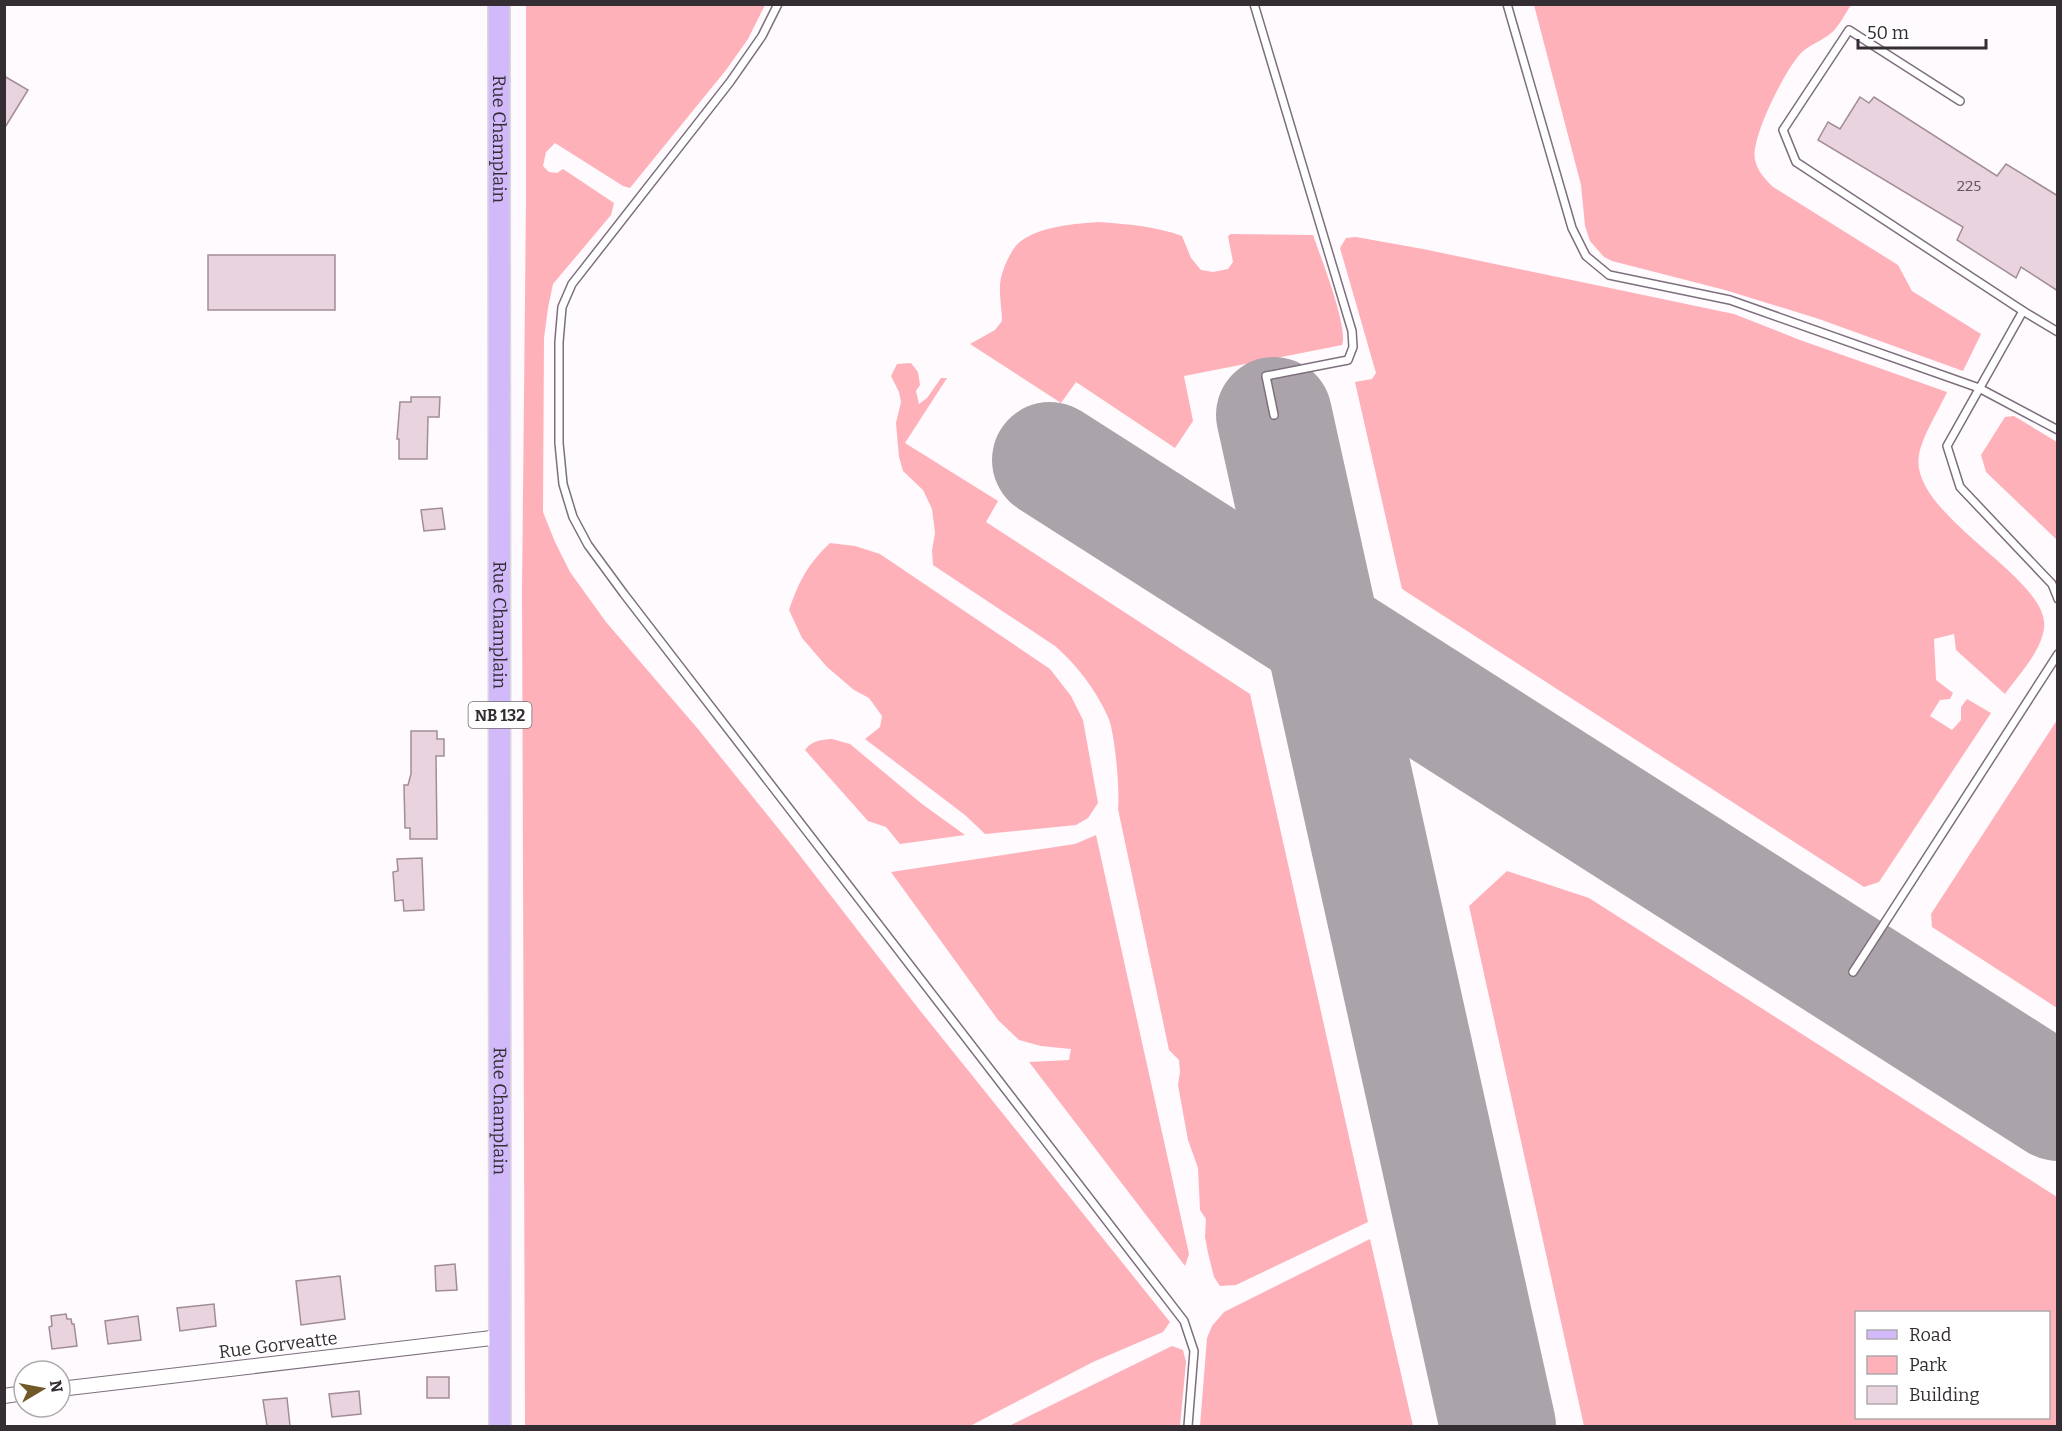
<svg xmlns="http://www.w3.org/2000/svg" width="2062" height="1431" viewBox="0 0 2062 1431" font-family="Bitter,serif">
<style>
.green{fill:#ffb1ba;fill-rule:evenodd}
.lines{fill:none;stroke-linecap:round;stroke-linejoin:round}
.runway{stroke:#aaa4aa;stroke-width:116}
.building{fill:#e9d3de;stroke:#a28d97;stroke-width:1.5}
.lane-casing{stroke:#7d6f7e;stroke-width:10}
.street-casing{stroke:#7d6f7e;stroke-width:16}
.primary-casing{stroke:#dad9da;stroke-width:24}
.lane{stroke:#fff;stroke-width:7}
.street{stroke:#fff;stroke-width:14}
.primary{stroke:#d1b9fa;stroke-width:21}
.labels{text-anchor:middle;stroke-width:4.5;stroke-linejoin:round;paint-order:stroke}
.number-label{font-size:15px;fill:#61575e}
.shield{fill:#fff;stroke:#716d71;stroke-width:1.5}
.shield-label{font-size:16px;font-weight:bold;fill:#342e34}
.street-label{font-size:18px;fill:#342e34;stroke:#fff}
</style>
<rect width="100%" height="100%" fill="#fefafe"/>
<g class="green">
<path d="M526,5H765L748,39L726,70L630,188L623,186L555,143L546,152L543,166L549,172L557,173L563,169L614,203L611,215L553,284L548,308L544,338L543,512L555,542L570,572L606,622L698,729L794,848L918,1008L1170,1322L1163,1332L1093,1362L970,1426H525L522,591L526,200Z"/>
<path d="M1534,5H1851C1845,14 1838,28 1830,34C1821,41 1810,45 1802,52C1786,68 1750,138 1755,160C1758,172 1765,179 1773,187L1898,265L1912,291L1981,334L1963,371L1819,319L1725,290L1612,261L1604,257L1590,241L1585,226L1581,185Z"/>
<path d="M1098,222C1128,224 1154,226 1182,236L1191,258L1201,270L1213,272L1228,269L1233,262L1228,236L1231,234L1313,235C1320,255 1349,329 1342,345L1184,376L1193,421L1175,448L1076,382L1061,403L970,344L995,330L1002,321C1002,308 998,290 1001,278C1003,268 1012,247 1021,241C1042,226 1073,224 1098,222Z"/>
<path d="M1356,237L1423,249L1734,314L1800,340L1947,392C1939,410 1922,436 1919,455C1908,515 2051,578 2044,628C2041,652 2019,674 2005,694L1956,650L1954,634L1934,639L1936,680L1953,693L1950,699L1940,700L1930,716L1952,730L1961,720V707L1967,699L1991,713L1879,882L1864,887L1402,589L1355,382L1372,379L1376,373L1340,248L1346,238Z"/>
<path d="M911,363L918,372L920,385L916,391L919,404L927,398L941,378H947L905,443L998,501L986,522L1250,694L1368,1222L1236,1285L1220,1286L1214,1277L1208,1253L1205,1237L1206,1219L1200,1210L1198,1168L1188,1140L1178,1085L1180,1072L1179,1060L1169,1050L1118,809C1120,791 1115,732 1108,717C1096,690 1077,665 1055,646L933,565L932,550L935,533L932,509L923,490L903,471L899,457L896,423L901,402L899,392L891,376L897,364Z"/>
<path d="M2014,416L2057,442V540L1986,472L1981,455L2005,417Z"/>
<path d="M830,543L855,546L880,554L1050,669L1071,696L1083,720L1098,803L1088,818L1076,825L985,834L965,815L865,739L880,727L882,716L869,698L854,690L827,667L802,638L789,610C799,581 808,564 830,543Z"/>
<path d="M2057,720V1008L1932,927L1931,914Z"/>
<path d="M832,739L850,744L922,804L965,835L900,844L886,827L868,821L805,750C812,740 821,740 832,739Z"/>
<path d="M1096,835L1189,1254L1185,1266L1029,1062L1069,1060L1071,1049L1041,1046L1019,1040L998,1020L891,872L1075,844Z"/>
<path d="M1507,871L1589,898L2057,1197V1426H1584L1469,906ZM1856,1312H2048V1418H1856Z"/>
<path d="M1370,1239L1413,1426H1200L1207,1338L1212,1326L1224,1312Z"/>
<path d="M1172,1346L1183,1350L1186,1362L1180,1426H1009Z"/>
</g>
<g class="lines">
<g class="runway">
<path d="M1274,415L1498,1426"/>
<path d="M1050,460L2058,1103"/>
</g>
</g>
<g class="building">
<path d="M4,76L28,90L4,129Z"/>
<path d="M1860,97L1869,103L1874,97L1997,176L2006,164L2058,196V291L2021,267L2016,278L1957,240L1963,227L1818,140L1828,122L1840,129Z"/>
<rect x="208" y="255" width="127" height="55"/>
<path d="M411,397H440L439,417H428L427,459H399V439H397L400,402H411Z"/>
<path d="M442,508L445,529L424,531L421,510Z"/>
<path d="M411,731H437V739H444V756H436L437,839H410V828H405L404,785H408L411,774Z"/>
<path d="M422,858L424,910L404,911L403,900L395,901L393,872L398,871L397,859Z"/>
<path d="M455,1264L457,1290L436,1291L435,1266Z"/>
<path d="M340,1276L345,1319L301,1325L296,1281Z"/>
<path d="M214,1304L216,1326L180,1331L177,1308Z"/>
<path d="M66,1314L67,1319H71L72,1324H74L77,1346L52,1349L49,1327L52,1326L51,1316Z"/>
<path d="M138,1316L141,1340L108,1344L105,1321Z"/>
<rect x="427" y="1377" width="22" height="21"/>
<path d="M359,1391L361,1414L332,1417L329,1394Z"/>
<path d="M287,1398L290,1426H267L263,1400Z"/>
</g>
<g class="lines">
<defs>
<g id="lane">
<path d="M778,4L762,36L730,82L572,284L562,307L559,342V443L563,484L573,517L588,545L624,594L1184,1321L1194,1351L1188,1426"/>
<path d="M1254,4L1352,331L1353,347L1348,360L1266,376L1274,415"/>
<path d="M1507,4L1572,228L1586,256L1609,275L1730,300L1979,388L2058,430"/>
<path d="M1960,101L1849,30L1783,130L1796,162L2023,311L1947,446L1960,487L2052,584L2058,599"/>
<path d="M2023,311L2058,332"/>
<path d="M1853,972L2058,654"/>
</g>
<g id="street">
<path d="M60,1389L500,1337"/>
<path d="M4,1396L24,1393"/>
</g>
<g id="primary">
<path id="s1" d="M499,4L500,1426"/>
</g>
</defs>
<use href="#lane" class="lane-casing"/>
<use href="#street" class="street-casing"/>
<use href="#primary" class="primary-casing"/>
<use href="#lane" class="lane"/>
<use href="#street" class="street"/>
<use href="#primary" class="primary"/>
</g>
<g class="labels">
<g class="number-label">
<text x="1969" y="191">225</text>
</g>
<rect class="shield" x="468.5" y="702" width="63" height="26" rx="4.5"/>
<g class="shield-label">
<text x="500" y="721">NB 132</text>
</g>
<g class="street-label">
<text dy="6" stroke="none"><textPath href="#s1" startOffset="135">Rue Champlain</textPath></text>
<text dy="6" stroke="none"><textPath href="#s1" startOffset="621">Rue Champlain</textPath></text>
<text dy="6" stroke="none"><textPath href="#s1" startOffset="1107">Rue Champlain</textPath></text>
<text transform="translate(278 1345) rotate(-7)" y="6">Rue Gorveatte</text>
</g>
</g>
<rect width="2062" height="1431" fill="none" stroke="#342e34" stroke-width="12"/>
<rect x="1855" y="1311" width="195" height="108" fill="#ffffff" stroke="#aeabae" stroke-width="1.5"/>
<rect x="1867" y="1330" width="30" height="9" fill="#d1b9fa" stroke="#aeabae" stroke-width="1.5"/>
<text x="1909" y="1341" font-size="18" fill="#342e34">Road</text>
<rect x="1867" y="1356" width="30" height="18" fill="#ffb1ba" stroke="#aeabae" stroke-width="1.5"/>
<text x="1909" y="1371" font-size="18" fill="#342e34">Park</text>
<rect x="1867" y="1386" width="30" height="18" fill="#e9d3de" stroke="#aeabae" stroke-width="1.5"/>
<text x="1909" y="1401" font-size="18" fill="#342e34">Building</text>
<g transform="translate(42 1389) rotate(80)"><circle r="28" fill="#ffffff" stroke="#aeabae" stroke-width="1.5"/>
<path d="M0-4.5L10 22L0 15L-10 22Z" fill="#705829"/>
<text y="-9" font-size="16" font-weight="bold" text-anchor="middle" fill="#342e34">N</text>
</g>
<path d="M1858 39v9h128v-9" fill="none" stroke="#342e34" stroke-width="3"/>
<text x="1867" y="39" font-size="18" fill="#342e34" stroke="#ffffff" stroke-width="4.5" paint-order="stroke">50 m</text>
</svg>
